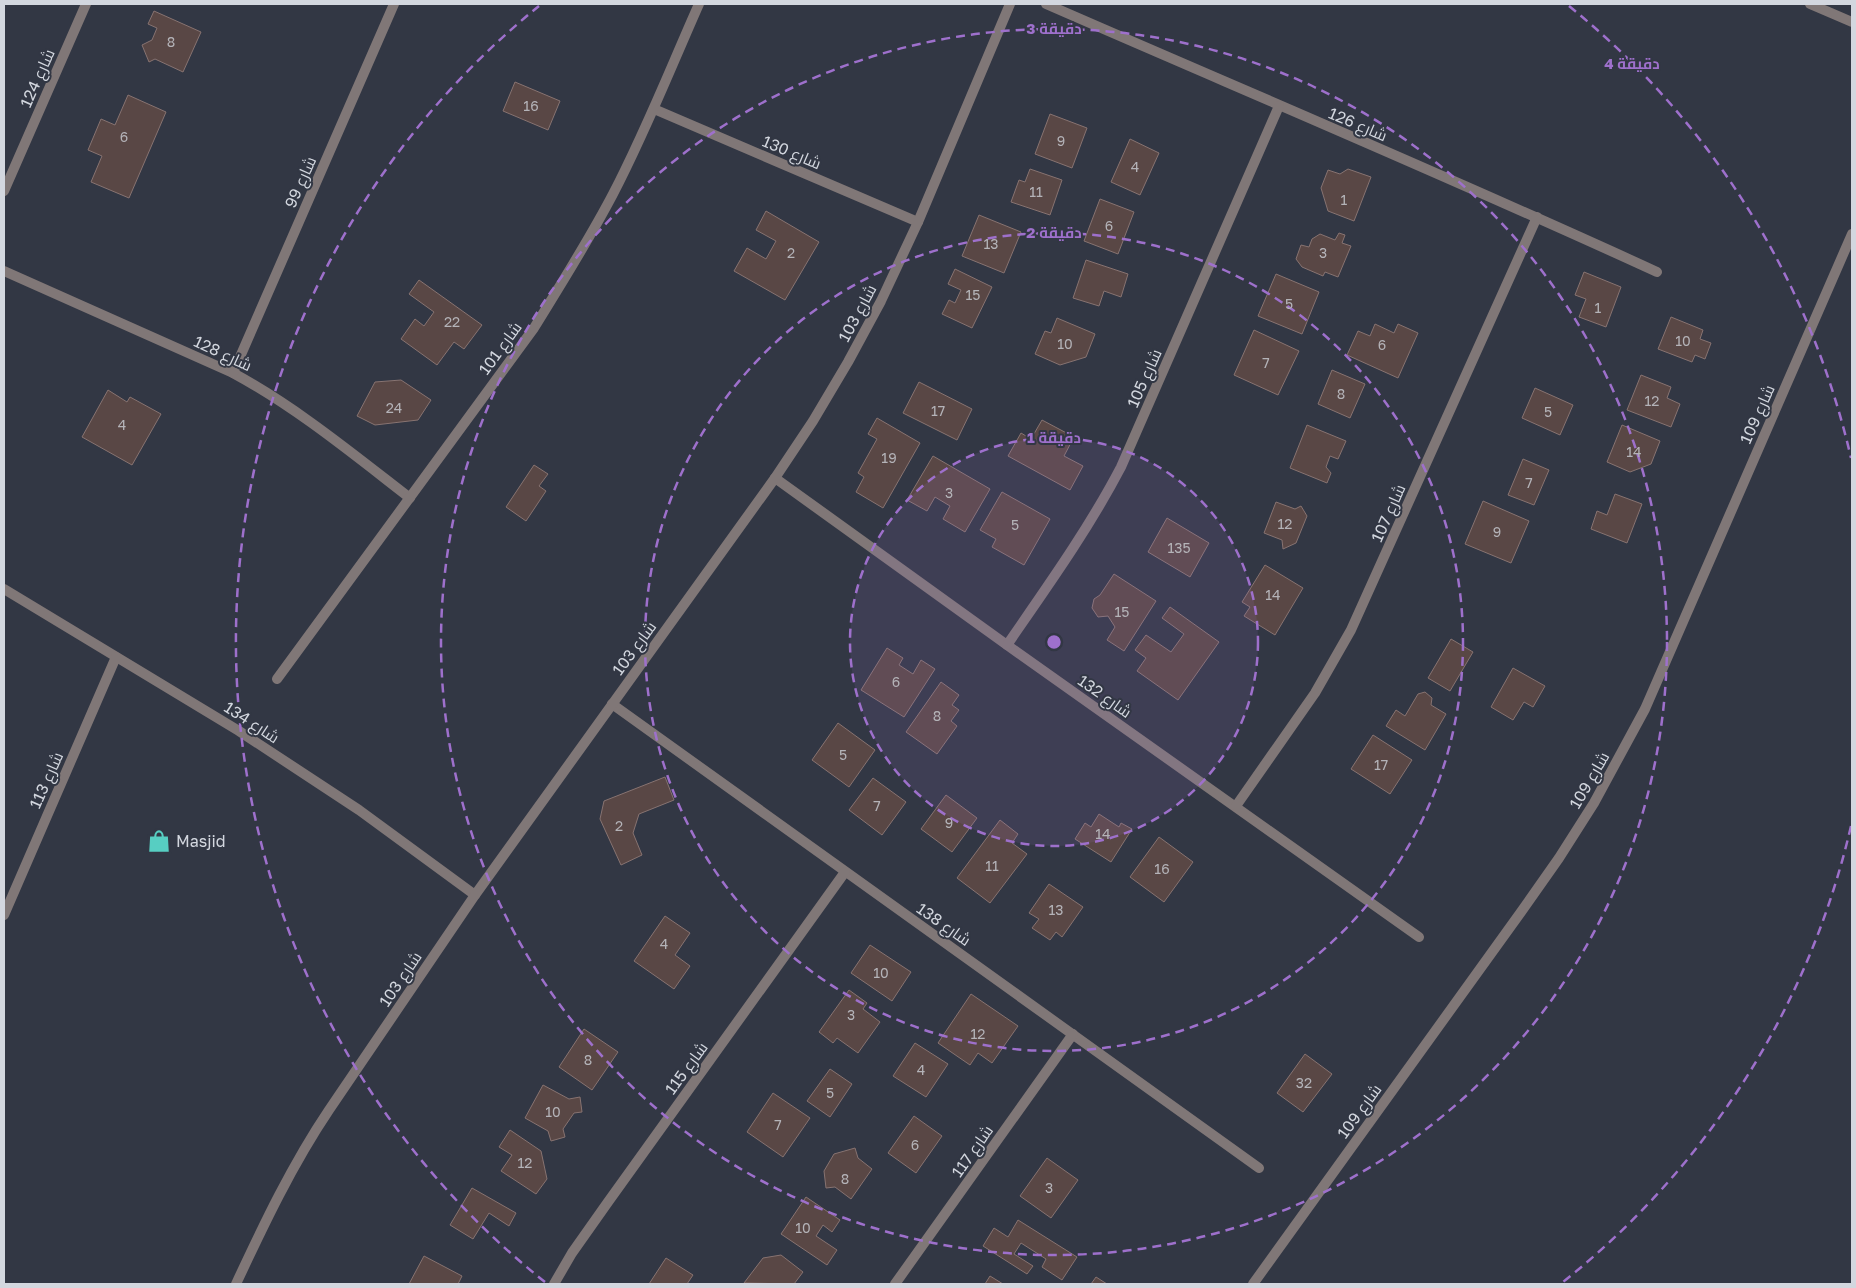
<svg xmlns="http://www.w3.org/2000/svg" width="1856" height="1288" viewBox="0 0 1856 1288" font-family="'Golos Text',Cairo,sans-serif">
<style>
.building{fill:#594745;stroke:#877371}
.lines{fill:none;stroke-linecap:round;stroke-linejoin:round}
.minor{stroke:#807777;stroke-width:10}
.ring{fill:none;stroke:#9e70cc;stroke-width:2.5;stroke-dasharray:9 6}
.labels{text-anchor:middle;stroke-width:4;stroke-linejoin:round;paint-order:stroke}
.number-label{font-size:14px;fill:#b4b3b8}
.street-label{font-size:16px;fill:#d3d7df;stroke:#323744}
.poi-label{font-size:16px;fill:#d3d7df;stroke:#323744;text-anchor:start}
.centre{fill:#9e70cc;stroke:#323744;stroke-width:2.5}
.ring-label{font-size:15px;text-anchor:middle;font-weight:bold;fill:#9e70cc;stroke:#323744;stroke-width:4;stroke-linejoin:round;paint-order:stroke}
</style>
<rect width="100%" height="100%" fill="#323744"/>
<g class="building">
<path d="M154,11L201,32L183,72L155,59L149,62L142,45L152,40L157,28L148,24Z"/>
<path d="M515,82L560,101L548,130L503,111Z"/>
<path d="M128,95L166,112L129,198L91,182L102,156L88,150L101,119L115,125Z"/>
<path d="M1050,114L1087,128L1072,168L1035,154Z"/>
<path d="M1130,139L1159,153L1140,195L1111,182Z"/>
<path d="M1030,169L1062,180L1050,215L1011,202L1019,180L1025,182Z"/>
<path d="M1348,169L1371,177L1354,221L1328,211L1321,188L1328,170L1340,174Z"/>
<path d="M1100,199L1134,212L1118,254L1084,241Z"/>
<path d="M766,211L819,242L785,300L734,271L747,248L766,259L776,241L756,230Z"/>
<path d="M979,215L1021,232L1004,273L962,256Z"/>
<path d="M1339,233L1345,235L1342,243L1351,246L1338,277L1325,272L1323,276L1302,267L1296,259L1301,245L1309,247L1312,239L1320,234L1335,240Z"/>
<path d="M1086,260L1128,274L1121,297L1104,291L1099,306L1073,298Z"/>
<path d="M955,269L992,287L972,328L942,314L949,300L955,303L961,290L948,284Z"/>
<path d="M1584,272L1621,287L1606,327L1579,317L1586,299L1575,295Z"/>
<path d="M1276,274L1319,292L1302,334L1258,316Z"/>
<path d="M419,280L482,325L464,349L454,342L437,365L401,339L415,319L424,326L434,312L409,294Z"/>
<path d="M1671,317L1703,330L1700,339L1711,343L1705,359L1695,355L1692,362L1658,349Z"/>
<path d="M1057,318L1095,334L1086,357L1060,365L1035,354L1045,331L1051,333Z"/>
<path d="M1375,324L1394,333L1398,324L1418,333L1398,378L1347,355L1358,331L1370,336Z"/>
<path d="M1254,330L1299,351L1278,395L1234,375Z"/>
<path d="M1332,370L1365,384L1350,418L1318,404Z"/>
<path d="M1641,375L1671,387L1667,398L1680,404L1671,427L1627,410Z"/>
<path d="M401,380L431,400L418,420L375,425L357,416L375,382Z"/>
<path d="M919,382L972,409L957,440L903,413Z"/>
<path d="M1535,388L1573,405L1560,435L1522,418Z"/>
<path d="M108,390L127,402L130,397L161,414L132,465L82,437Z"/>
<path d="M877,418L920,443L883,508L856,492L864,477L858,473L877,439L868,434Z"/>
<path d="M1042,420L1074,437L1064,456L1083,466L1070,490L1008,456L1021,433L1031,439Z"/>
<path d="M1307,425L1346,441L1338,459L1330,456L1326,467L1331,473L1327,483L1290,468Z"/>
<path d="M1622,425L1660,441L1651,464L1630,472L1607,462Z"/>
<path d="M933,456L990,489L965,532L943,519L950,506L935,497L927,511L907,500Z"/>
<path d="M1523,459L1549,470L1534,505L1508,495Z"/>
<path d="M534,465L548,474L539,486L546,491L526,521L506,507Z"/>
<path d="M1002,492L1050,519L1024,565L992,547L996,539L980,530Z"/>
<path d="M1615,494L1642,504L1627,543L1591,529L1597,511L1607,515Z"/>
<path d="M1483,501L1529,521L1511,563L1465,544Z"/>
<path d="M1276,502L1295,509L1301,506L1307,516L1296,543L1283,549L1282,540L1264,533Z"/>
<path d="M1167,518L1209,543L1190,577L1148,552Z"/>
<path d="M1265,565L1303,588L1275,635L1244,616L1250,607L1242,602Z"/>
<path d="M1114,574L1156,601L1124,651L1107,640L1115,627L1108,616L1098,617L1092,608L1094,599L1100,595Z"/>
<path d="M1170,607L1219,642L1178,700L1137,671L1146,658L1135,650L1146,635L1171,652L1184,634L1162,618Z"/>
<path d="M1451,639L1473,652L1450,691L1428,678Z"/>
<path d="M887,648L903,658L899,665L913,674L921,660L935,669L904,717L861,690Z"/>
<path d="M1513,668L1545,686L1533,707L1524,702L1513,720L1491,707Z"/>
<path d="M941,682L959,695L952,705L959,710L951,721L957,726L937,754L906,732Z"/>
<path d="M1425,692L1432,698L1431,705L1446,714L1425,750L1386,726L1396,710L1405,716L1418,694Z"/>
<path d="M838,723L875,750L849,787L812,760Z"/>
<path d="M1373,735L1412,760L1390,794L1351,769Z"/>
<path d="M665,777L674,800L639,814L633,833L642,855L621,865L600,819L604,801Z"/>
<path d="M873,778L906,802L882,835L849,810Z"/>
<path d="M946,795L977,818L952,852L921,829Z"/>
<path d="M1099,814L1119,827L1121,823L1132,829L1111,862L1075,839L1085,823L1091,827Z"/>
<path d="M1000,820L1018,834L1012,843L1027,854L990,903L957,878Z"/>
<path d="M1159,837L1193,862L1164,902L1130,877Z"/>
<path d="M1049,884L1083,907L1062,937L1056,932L1050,940L1032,928L1039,919L1029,913Z"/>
<path d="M665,916L690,933L675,955L690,966L674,989L634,961Z"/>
<path d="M870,945L911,972L892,1001L851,973Z"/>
<path d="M849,990L867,1003L863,1009L880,1022L858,1053L837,1038L833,1043L819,1032Z"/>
<path d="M971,994L1018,1026L992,1063L978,1053L970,1065L938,1043Z"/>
<path d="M584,1029L618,1052L592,1090L559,1067Z"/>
<path d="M915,1043L948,1064L926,1097L893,1076Z"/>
<path d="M1305,1054L1332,1074L1303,1112L1277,1093Z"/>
<path d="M830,1069L852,1084L830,1117L807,1101Z"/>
<path d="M543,1085L569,1099L580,1097L582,1112L574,1113L563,1129L565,1137L551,1141L548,1131L525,1118Z"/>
<path d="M773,1093L810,1118L783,1157L747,1132Z"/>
<path d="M914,1116L942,1136L916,1173L888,1153Z"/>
<path d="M510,1130L541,1151L547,1179L536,1194L501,1171L512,1155L499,1147Z"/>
<path d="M855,1148L858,1158L872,1169L851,1199L835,1187L826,1188L824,1171L834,1154Z"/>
<path d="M1047,1158L1078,1180L1051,1218L1020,1196Z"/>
<path d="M472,1188L516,1213L509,1226L489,1213L473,1239L450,1225Z"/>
<path d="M806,1197L840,1220L832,1232L823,1225L816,1236L837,1250L827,1265L781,1234Z"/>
<path d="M1018,1220L1077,1257L1062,1280L1042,1267L1046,1259L1021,1243L1014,1254L1033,1266L1027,1274L983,1246L994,1228L1008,1237Z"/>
<path d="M781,1255L803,1272L794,1284L744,1283L763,1258Z"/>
<path d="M424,1256L462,1276L458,1284H409Z"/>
<path d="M666,1258L693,1275L687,1284H649Z"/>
<path d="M990,1276L1003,1284H985Z"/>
<path d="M1096,1277L1107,1284H1091Z"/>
</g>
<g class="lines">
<g class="minor">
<path d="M1046,4C1250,93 1455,179 1657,272"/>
<path d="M1810,4L1852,22"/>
<path d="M654,109L918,222"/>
<path d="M4,191L86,4"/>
<path d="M4,271L233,373C296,407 353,454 410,498"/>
<path d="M233,373L394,4"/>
<path d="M775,478L1007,645L1419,937"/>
<path d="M4,589L239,731L359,810L475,895"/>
<path d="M1007,645C1047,587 1088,530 1121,467L1279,106"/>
<path d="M277,679L534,328C561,284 589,240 613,194C645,133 671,67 699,4"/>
<path d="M612,704L1259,1168"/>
<path d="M1236,806L1315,693L1351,630L1537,217"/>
<path d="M4,915L116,657"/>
<path d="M236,1284C264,1224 292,1165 329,1110L475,895L775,478L813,421L848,362L881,301L918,222L1010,4"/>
<path d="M554,1284L572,1253L608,1202L845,872"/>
<path d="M895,1284L1073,1034"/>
<path d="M1253,1284L1521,912L1559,858L1594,803L1645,709L1852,234"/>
</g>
</g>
<circle cx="1054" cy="642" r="204" fill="#9e70cc" fill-opacity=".12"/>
<g class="ring">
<circle cx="1054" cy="642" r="204"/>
<circle cx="1054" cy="642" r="409"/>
<circle cx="1054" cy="642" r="613"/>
<path d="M1851 826A818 818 0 0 1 1563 1282M545 1282A818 818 0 0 1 539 6M1569 6A818 818 0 0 1 1851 458"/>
</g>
<defs>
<symbol id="shop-bare" viewBox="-9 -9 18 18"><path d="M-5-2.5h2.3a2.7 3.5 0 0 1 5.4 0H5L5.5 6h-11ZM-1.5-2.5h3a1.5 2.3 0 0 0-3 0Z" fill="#57cec2" stroke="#323744" stroke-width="2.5" paint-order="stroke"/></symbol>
</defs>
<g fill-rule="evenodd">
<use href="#shop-bare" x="143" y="825" width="32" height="32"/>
</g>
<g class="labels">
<g class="number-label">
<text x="171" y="47">8</text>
<text x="531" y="111">16</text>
<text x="124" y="142">6</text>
<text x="1061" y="146">9</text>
<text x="1135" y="172">4</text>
<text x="1036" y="197">11</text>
<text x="1344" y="205">1</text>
<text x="1109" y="231">6</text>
<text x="991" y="249">13</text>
<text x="791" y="258">2</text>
<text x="1323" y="258">3</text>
<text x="973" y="300">15</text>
<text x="1289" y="309">5</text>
<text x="1598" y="313">1</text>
<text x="452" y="327">22</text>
<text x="1683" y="346">10</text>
<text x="1065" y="349">10</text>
<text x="1382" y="350">6</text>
<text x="1266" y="368">7</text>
<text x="1341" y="399">8</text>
<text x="1652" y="406">12</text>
<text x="394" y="413">24</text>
<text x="938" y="416">17</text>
<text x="1548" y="417">5</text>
<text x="122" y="430">4</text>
<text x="1634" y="457">14</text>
<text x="889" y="463">19</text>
<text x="1529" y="488">7</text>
<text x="949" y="498">3</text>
<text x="1285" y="529">12</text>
<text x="1015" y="530">5</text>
<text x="1497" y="537">9</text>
<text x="1179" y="553">135</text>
<text x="1273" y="600">14</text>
<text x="1122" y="617">15</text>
<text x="896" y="687">6</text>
<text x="937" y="721">8</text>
<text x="843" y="760">5</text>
<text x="1381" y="770">17</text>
<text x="877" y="811">7</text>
<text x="949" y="828">9</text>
<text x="619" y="831">2</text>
<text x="1103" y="839">14</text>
<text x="992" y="871">11</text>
<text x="1162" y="874">16</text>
<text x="1056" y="915">13</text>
<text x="664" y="949">4</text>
<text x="881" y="978">10</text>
<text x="851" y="1020">3</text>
<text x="978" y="1039">12</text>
<text x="588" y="1065">8</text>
<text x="921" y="1075">4</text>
<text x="1304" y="1088">32</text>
<text x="830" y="1098">5</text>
<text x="553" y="1117">10</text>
<text x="778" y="1130">7</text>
<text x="915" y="1150">6</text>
<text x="525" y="1168">12</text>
<text x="845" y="1184">8</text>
<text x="1049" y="1193">3</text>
<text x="803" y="1233">10</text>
</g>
<g class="street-label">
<text transform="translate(37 78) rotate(-66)" y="6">شارع 124</text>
<text transform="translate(1358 124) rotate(23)" y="6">شارع 126</text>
<text transform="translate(792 152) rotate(23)" y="6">شارع 130</text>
<text transform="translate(300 182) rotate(-66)" y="6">شارع 99</text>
<text transform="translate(857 313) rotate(-62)" y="6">شارع 103</text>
<text transform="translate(500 348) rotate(-54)" y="6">شارع 101</text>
<text transform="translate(223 353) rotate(25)" y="6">شارع 128</text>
<text transform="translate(1144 378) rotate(-66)" y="6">شارع 105</text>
<text transform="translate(1757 414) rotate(-66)" y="6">شارع 109</text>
<text transform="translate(1388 513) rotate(-66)" y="6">شارع 107</text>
<text transform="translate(634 648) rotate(-54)" y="6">شارع 103</text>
<text transform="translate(1105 696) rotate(35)" y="6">شارع 132</text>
<text transform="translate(252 722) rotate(33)" y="6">شارع 134</text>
<text transform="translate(46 780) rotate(-66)" y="6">شارع 113</text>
<text transform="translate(1589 780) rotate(-60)" y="6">شارع 109</text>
<text transform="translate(944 924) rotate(35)" y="6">شارع 138</text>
<text transform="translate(400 979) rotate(-56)" y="6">شارع 103</text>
<text transform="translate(686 1068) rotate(-54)" y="6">شارع 115</text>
<text transform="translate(1359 1111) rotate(-54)" y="6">شارع 109</text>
<text transform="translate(972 1151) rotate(-55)" y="6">شارع 117</text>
</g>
<g class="poi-label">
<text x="176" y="847">Masjid</text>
</g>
</g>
<circle cx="1054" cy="642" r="8" class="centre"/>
<g class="ring-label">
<text x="1054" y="34">3 دقيقة</text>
<text x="1632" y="69">4 دقيقة</text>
<text x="1054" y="238">2 دقيقة</text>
<text x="1054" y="443">1 دقيقة</text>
</g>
<rect width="1856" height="1288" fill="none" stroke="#d3d7df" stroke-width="10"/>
</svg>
